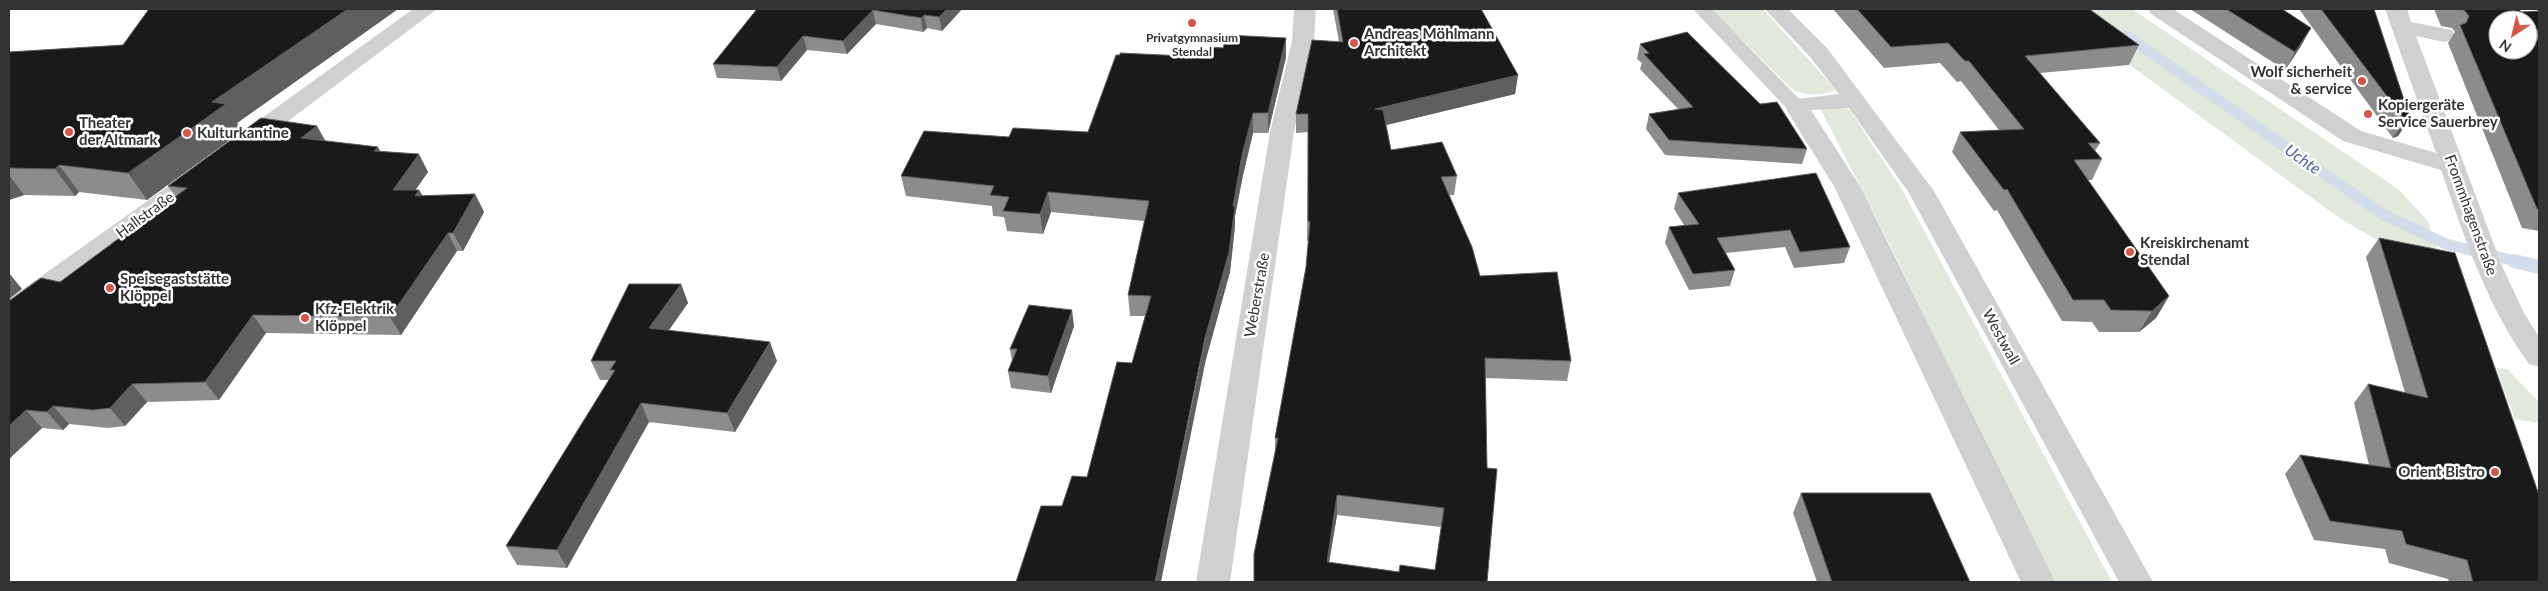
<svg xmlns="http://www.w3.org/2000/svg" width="2548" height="591" viewBox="0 0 2548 591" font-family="Lato,sans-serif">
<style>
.green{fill:#e1e9dd}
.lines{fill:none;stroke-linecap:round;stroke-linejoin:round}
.stream-far1{stroke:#d1ddeb;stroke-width:11}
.stream{stroke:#d1ddeb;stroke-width:14}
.lane{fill:#d0d0d0;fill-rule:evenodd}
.street{fill:#d0d0d0;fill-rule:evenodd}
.wall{fill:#8c8c8c;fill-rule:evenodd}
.shaded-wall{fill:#5f5f5f}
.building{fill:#1a1a1a;stroke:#5f5f5f;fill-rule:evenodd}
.poi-dot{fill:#d65749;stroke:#fff;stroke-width:2}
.labels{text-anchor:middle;stroke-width:5;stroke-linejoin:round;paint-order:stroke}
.far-poi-label{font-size:12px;font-weight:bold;fill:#333;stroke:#fff}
.poi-label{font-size:15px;font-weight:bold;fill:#333;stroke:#fff;text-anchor:start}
.street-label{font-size:15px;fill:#333;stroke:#fff}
.water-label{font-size:16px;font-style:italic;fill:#47668f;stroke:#fff}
</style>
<rect width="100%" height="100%" fill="#fff"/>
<g class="green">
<path d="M1711,9H1763L1836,90C1819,96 1810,96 1793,90Z"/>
<path d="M2053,9H2132L2398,189L2428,221L2442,263L2399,253L2338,217Z"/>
<path d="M1838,106L1850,110L1903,191L2112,582H2052L1887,239L1820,108Z"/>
<path d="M2496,368L2507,369L2539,402V423L2515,419Z"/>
</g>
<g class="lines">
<path class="stream-far1" d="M2125,35L2382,214L2446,244L2519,262"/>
<path class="stream" d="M2514,261L2539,267"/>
<path class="lane" d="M1693,9H1712L1805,105L1808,109L1805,113L1798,115L1791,113Z"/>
<g class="street">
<path d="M413,9H437L255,146L246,148L237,146L234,141L237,136Z"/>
<path d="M1294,9H1316L1314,41L1294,132L1230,582H1196L1270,132L1292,41Z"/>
<path d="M1765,9H1788L1827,48L1934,191L2153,582H2119L1909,193L1849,108L1811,110L1861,188L2055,582H2021L1835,188L1786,109L1796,99L1839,94L1811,58Z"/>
<path d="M2148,9H2173L2361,131L2436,153L2385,9H2407L2411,22L2452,30L2455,35L2452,40L2444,42L2416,36L2502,266L2524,313L2539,337V367L2529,364C2486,305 2465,238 2441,170L2343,141L2151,14Z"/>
<path d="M203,165L212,168L215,173L212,178L19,320L9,323V299L194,168Z"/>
</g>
</g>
<g class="wall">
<path d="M149,9H398L237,123L242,131L147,200L79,192L75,196L24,195L9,200V52L123,45Z"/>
<path d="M757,9H962L942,31L927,28L923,32L876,24L847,54L807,50L781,81L717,78L713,64Z"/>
<path d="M1333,9H1481L1518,75L1515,94L1386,125L1391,150L1457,176L1454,195H1449L1480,276L1571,361L1567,381L1486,378L1487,582H1254L1275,452V438L1306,267L1309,241H1307L1308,132L1296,133V114L1339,42ZM1337,515L1441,527L1435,570L1399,572L1329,562Z"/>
<path d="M1833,9H2089L2139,45L2129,65L2040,73L2100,143L2095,151L2102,159L2092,180H2088L2169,296L2156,318L2139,332H2099L2092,322L2062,321L1997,210L1994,211L1952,152L1960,132L1999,130L1961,81L1957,82L1940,63L1884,68Z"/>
<path d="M2190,9H2282L2301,46L2285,70Z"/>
<path d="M2299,9H2374L2410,118L2398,136L2393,138Z"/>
<path d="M2434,9H2519L2521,12L2539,11V231L2522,228L2448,43L2455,32L2452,28L2441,26Z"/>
<path d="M1286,38V57L1268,133H1253L1243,175L1235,216V226L1230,272L1206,359L1062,506L1087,477L1132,363L1145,316H1130L1128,295L1144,221L1051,212L1043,234L1007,231L1004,217L993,216L992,206L906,196L901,176L1009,137L1088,132L1206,57L1223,48Z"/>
<path d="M1640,44L1760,104L1807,149L1802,164L1665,155L1646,129L1649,114L1678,109L1640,69L1642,63L1637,59Z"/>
<path d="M317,126L325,141L378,147L380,152L428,172L415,190H419L423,196L475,194L484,212L463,251H457L401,335L266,333L219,400L147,402L125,426L108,428L69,424L63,430L42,428L9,459V301L60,282L176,197L168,186Z"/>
<path d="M1678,193L1850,247L1844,263L1794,268L1785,247L1726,253L1735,270L1730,286L1689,290L1665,243L1669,227L1684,225L1674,209Z"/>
<path d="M2379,238L2539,582H2449L2448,579L2389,563L2385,549L2314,540L2285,474L2300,455L2369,465L2354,403L2368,384L2405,393L2366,257Z"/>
<path d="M681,284L688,303L669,330L777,361L735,432L649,422L567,568L517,565L506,546L609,380H600L591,361Z"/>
<path d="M1074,326L1051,393L1011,388L1008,371L1012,361L1010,349Z"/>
<path d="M1801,493L1970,582H1817L1793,513Z"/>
</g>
<g class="shaded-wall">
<path d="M348,9H398L237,123L242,131L147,200L128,173L212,102Z"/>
<path d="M947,9H962L942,31L939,17Z"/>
<path d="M873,10L876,24L847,54L843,41Z"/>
<path d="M924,15L927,28L923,32L921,18Z"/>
<path d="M2311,28L2301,46L2285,70L2295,52Z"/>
<path d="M803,36L807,50L781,81L777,67Z"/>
<path d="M1286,38V57L1268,133V113Z"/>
<path d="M1518,75L1515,94L1374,128L1375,109Z"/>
<path d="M1253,113V133L1243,175L1235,216V226L1230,272L1206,359L1161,582H1155L1233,206L1242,155Z"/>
<path d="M2410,118L2398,136L2393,138L2405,120Z"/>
<path d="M317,126L327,144L301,138Z"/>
<path d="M378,147L387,164L374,151Z"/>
<path d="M419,154L428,172L403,208L393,190Z"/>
<path d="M59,165L79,192L75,196L55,169Z"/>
<path d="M9,175L24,195L9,200Z"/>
<path d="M419,190L429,207L415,196Z"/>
<path d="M1048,192L1051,212L1043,234L1040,214Z"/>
<path d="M475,194L484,212L463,251L453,233Z"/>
<path d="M448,233L457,251L401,335L390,317Z"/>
<path d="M9,273L22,289L9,299Z"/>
<path d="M681,284L688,303L657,347L649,328Z"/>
<path d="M2169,296L2156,318L2139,332L2152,311Z"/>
<path d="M1072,310L1074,326L1051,393L1048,376Z"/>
<path d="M253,315L266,333L219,400L205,382Z"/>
<path d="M770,342L777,361L735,432L727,413Z"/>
<path d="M132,384L147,402L125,426L110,408Z"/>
<path d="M641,403L649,422L567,568L557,550Z"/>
<path d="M53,406L69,424L63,430L47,412Z"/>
<path d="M26,410L42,428L9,459V426Z"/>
<path d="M1337,495V515L1326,581L1327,562Z"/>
</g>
<g class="building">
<path d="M149,9H348L212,102L226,104L128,173L59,165L55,169L9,168V52L123,45Z"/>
<path d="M757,9H947L939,17L924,15L921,18L873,10L843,41L803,36L777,67L713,64Z"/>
<path d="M1337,9H1481L1518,75L1375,109L1383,110L1391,150L1442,142L1457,176L1441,177L1472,247L1480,276L1557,272L1571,361L1485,358L1487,468L1497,469L1487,582H1254V554L1278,438H1275L1306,267L1310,222L1308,221V114H1296L1312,40L1343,42ZM1337,495L1444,508L1435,570L1400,565L1399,572L1327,562Z"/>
<path d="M1857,9H2089L2139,45L2025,56L2100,143H2088L2102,159L2074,160L2169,296L2152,311L2111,310L2104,300H2073L2007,189L2004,190L1960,132L2024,129L1969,61H1965L1948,43L1891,47Z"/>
<path d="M2226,9H2282L2311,28L2295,52Z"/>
<path d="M2321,9H2374L2410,118L2405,120Z"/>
<path d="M2456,9H2519L2521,12L2539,11V30H2530L2528,33L2533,39L2539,40V209H2537L2460,25L2466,23L2469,16L2464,10ZM2498,20H2528V50H2498Z"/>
<path d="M1687,32L1760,104L1777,102L1807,149L1669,140L1649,114L1693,107L1644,54L1649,53L1640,44Z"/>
<path d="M1227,35L1286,38L1268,113H1253L1242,155L1233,206H1235L1229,252L1205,338L1155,582H1016L1041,506H1062L1072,476L1087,477L1117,362L1132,363L1151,296L1128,295L1149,201L1048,192L1040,214L1003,211L1009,197L990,195L994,186L901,176L924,131L1009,137L1013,128L1088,132L1116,55H1120V53L1206,57L1209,47L1223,48Z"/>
<path d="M261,118L317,126L301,138L378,147L374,151L419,154L393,190H419L415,196L475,194L453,233H448L390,317L253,315L205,382L132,384L110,408L93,410L53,406L47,412L26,410L9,426V301L41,278L60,282L187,188L168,186Z"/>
<path d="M1816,173L1850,247L1800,252L1790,230L1717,238L1735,270L1693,274L1669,227L1699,224L1678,193Z"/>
<path d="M2379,238L2455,253L2539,495V582H2473L2467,560L2406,544L2402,531L2330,521L2300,455L2391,468L2368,384L2428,398Z"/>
<path d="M629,284H681L649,328L770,342L727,413L641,403L557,550L506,546L615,370H610L616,361H591Z"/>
<path d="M1029,305L1072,310L1048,376L1008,371L1017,349H1010Z"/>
<path d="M1801,493H1930L1970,582H1832Z"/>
</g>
<g class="poi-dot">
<circle cx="1192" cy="23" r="5"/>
<circle cx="1354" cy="43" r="5"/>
<circle cx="2362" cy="81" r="5"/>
<circle cx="2368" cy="114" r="5"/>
<circle cx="69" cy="132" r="5"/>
<circle cx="187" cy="133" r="5"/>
<circle cx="2130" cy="252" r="5"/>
<circle cx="110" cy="288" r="5"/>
<circle cx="305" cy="318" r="5"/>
<circle cx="2495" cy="472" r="5"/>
</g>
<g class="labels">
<g class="far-poi-label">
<text x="1192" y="42">Privatgymnasium<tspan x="1192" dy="14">Stendal</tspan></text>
</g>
<g class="poi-label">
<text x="1364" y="39">Andreas Möhlmann<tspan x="1364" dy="17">Architekt</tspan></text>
<text x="2352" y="77" text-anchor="end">Wolf sicherheit<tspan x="2352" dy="17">&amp; service</tspan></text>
<text x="2378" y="110">Kopiergeräte<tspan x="2378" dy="17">Service Sauerbrey</tspan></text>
<text x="79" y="128">Theater<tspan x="79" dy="17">der Altmark</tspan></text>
<text x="197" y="138">Kulturkantine</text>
<text x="2140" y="248">Kreiskirchenamt<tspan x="2140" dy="17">Stendal</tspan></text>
<text x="120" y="284">Speisegaststätte<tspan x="120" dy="17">Klöppel</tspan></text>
<text x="315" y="314">Kfz-Elektrik<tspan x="315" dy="17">Klöppel</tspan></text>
<text x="2485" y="477" text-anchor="end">Orient Bistro</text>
</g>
<g class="street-label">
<text transform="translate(145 215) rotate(-36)" y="5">Hallstraße</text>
<text transform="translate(2471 215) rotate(70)" y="5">Frommhagenstraße</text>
<text transform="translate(1257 295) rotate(-80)" y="5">Weberstraße</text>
<text transform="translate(2001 337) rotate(61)" y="5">Westwall</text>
</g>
<g class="water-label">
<text transform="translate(2303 159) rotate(35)" y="6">Uchte</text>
</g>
</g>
<rect width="2548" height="591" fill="none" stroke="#333333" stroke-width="20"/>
<g transform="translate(2513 35) rotate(215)"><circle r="24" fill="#ffffff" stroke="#adadad"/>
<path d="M0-4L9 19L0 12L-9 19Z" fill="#d65749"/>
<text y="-8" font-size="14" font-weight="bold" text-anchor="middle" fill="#333333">N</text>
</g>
</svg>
